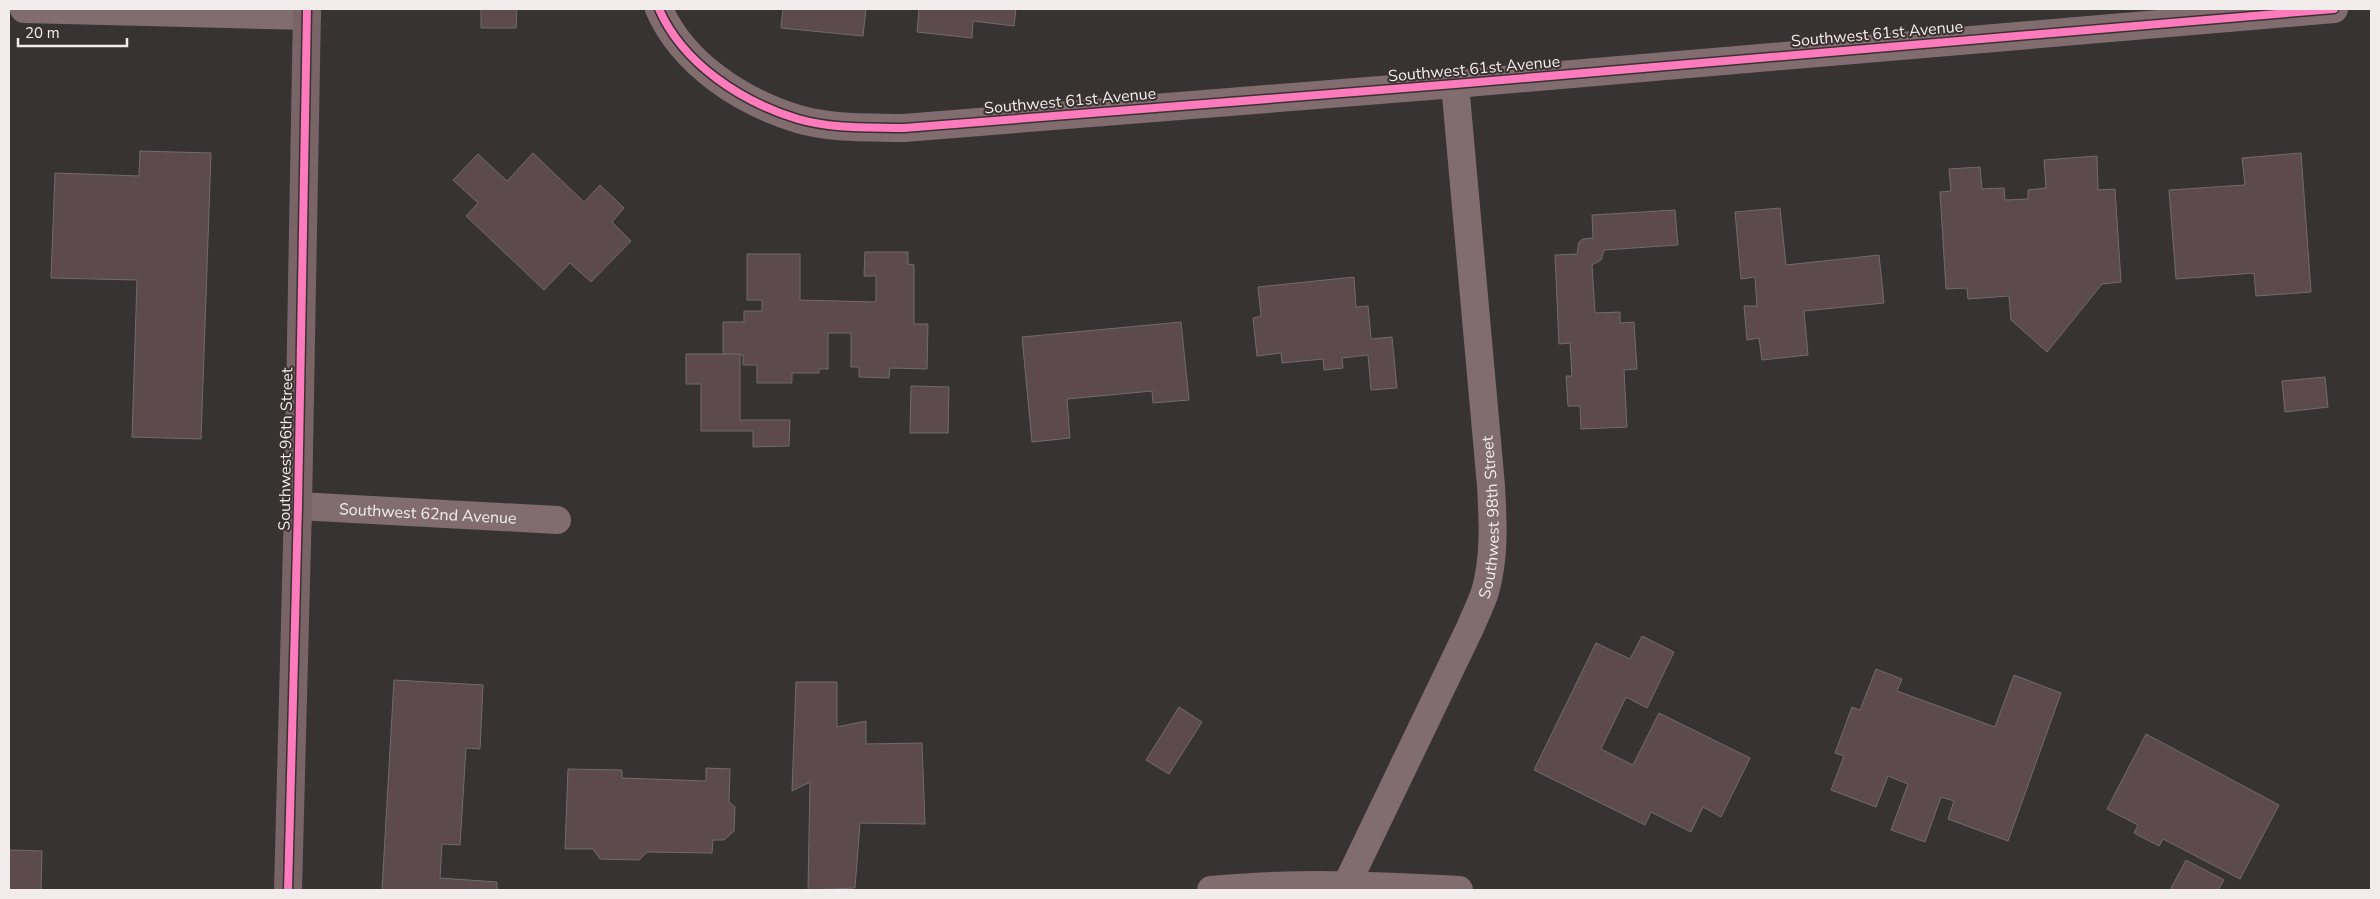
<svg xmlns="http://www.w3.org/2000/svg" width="2380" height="899" viewBox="0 0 2380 899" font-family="'Nunito Sans',sans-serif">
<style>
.building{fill:#5d4a4c;stroke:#716c6c}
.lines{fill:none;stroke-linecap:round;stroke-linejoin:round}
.street{stroke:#816d6f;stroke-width:28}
.secondary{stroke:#796567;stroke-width:28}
.cycleway-casing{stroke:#3a3131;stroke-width:11}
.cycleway{stroke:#fd7abc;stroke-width:8}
.labels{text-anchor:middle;stroke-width:4;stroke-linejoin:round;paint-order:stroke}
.street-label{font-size:16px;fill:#f2ecec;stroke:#3a3131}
</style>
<rect width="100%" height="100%" fill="#383333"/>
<g class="building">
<path d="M481,9H517L516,28H481Z"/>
<path d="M783,9H866L863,36L781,28Z"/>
<path d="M919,9H1016L1014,26L973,21L972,38L917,32Z"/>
<path d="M140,151L211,153L201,439L132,437L137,280L51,278L55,173L139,176Z"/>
<path d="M533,153L584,202L600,185L624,208L612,222L631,241L591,282L570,263L544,290L466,216L478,203L453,180L478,154L507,181Z"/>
<path d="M2301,153L2311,292L2256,296L2254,273L2176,279L2169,190L2245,185L2242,158Z"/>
<path d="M2097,156L2098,190L2115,189L2121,282L2102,284L2047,352L2011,320L2009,296L1968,299L1967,288L1946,289L1940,192L1951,191L1949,169L1980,167L1982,189L2004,188L2005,200L2028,199V190L2046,188L2044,160Z"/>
<path d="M1780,208L1786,265L1879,255L1884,303L1804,311L1808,355L1762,360L1759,338L1747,340L1744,306H1757L1755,277L1741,279L1735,212Z"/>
<path d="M1675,210L1678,245L1604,250L1601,260L1592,265L1595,313L1620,312V323L1634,322L1637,369L1624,370L1627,427L1581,429L1580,406H1568L1566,376H1572L1570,343L1559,344L1555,255L1577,254L1579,242L1583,239L1593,238L1592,215Z"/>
<path d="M865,252H908V264L914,265V324H928L927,369L890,368L889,378L859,377V367H851V333H828V369H819V373H792V383H757V365H743V355L723,354V322H744V311H762V300H747V254H800V300L876,302V276H864Z"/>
<path d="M1354,277L1356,307L1368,306L1371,339L1392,337L1397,388L1371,390L1368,355L1342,358L1343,368L1324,370L1323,359L1282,363L1281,353L1257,356L1253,318L1261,316L1258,287Z"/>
<path d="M1181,322L1189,400L1153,403L1152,391L1067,399L1070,438L1032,442L1022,337Z"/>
<path d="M686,354H740V420H790L789,446L753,447V431H701V384H686Z"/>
<path d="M2325,377L2328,407L2285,412L2282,381Z"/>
<path d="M911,386L949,387L948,433H910Z"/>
<path d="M1642,636L1674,652L1647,708L1626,697L1601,749L1633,765L1659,713L1750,758L1721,817L1703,807L1691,832L1651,812L1645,825L1534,770L1596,643L1630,659Z"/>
<path d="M1876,669L1902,679L1897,691L1995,727L2014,675L2061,693L2008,841L1948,819L1954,801L1941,797L1925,842L1891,830L1908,784L1888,776L1876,807L1831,790L1844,756L1835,753L1852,707L1860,710Z"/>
<path d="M394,680L483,685L480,749L466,748L460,845L442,844L440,878L497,882V890H382Z"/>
<path d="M796,682H837V727L866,721V744L922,743L925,824L860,823L855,888L808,890L810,782L792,791Z"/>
<path d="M1179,707L1202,722L1169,774L1146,760Z"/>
<path d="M2146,734L2279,805L2240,879L2163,839L2159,846L2134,833L2138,825L2107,809Z"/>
<path d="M706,768L730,769L729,802L735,807L734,831L724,840H713L712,853L647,852L639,860L600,859L593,849H565L568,769L622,770V778L706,781Z"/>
<path d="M9,850L42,851L41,890H9Z"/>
<path d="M2186,860L2224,880L2218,890H2170Z"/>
</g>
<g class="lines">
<g class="street">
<path d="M24,9L307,16"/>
<path d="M659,9C683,64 742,102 798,119C832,129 869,127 904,128L1455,84L2334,9"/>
<path id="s1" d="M298,506L557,520"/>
<path d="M1211,890C1293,882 1377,885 1459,890"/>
<path id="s2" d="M1344,890L1470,628C1475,616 1481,604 1485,592C1495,557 1493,522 1491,486L1455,84"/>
</g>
<path class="secondary" d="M288,890L298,506L307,9"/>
<defs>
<g id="cycleway">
<path d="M659,9C683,64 742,102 798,119C832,129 869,127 904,128L1455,84L2334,9"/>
<path d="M288,890L298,506L307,9"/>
</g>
</defs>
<use href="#cycleway" class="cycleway-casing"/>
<use href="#cycleway" class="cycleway"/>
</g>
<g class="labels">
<g class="street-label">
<text transform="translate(1877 33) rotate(-5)" y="6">Southwest 61st Avenue</text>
<text transform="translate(1474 68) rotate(-5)" y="6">Southwest 61st Avenue</text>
<text transform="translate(1070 100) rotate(-5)" y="6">Southwest 61st Avenue</text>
<text transform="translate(285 449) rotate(-89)" y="6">Southwest 96th Street</text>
<text dy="6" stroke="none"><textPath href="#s1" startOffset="130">Southwest 62nd Avenue</textPath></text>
<text dy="6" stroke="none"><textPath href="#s2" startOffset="405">Southwest 98th Street</textPath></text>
</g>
</g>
<rect width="2380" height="899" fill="none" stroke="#f2ecec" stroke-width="20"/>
<path d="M18 38v8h109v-8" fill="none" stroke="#f2ecec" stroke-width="2.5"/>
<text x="25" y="38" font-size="15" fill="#f2ecec" stroke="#3a3131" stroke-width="4" paint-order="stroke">20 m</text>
</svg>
